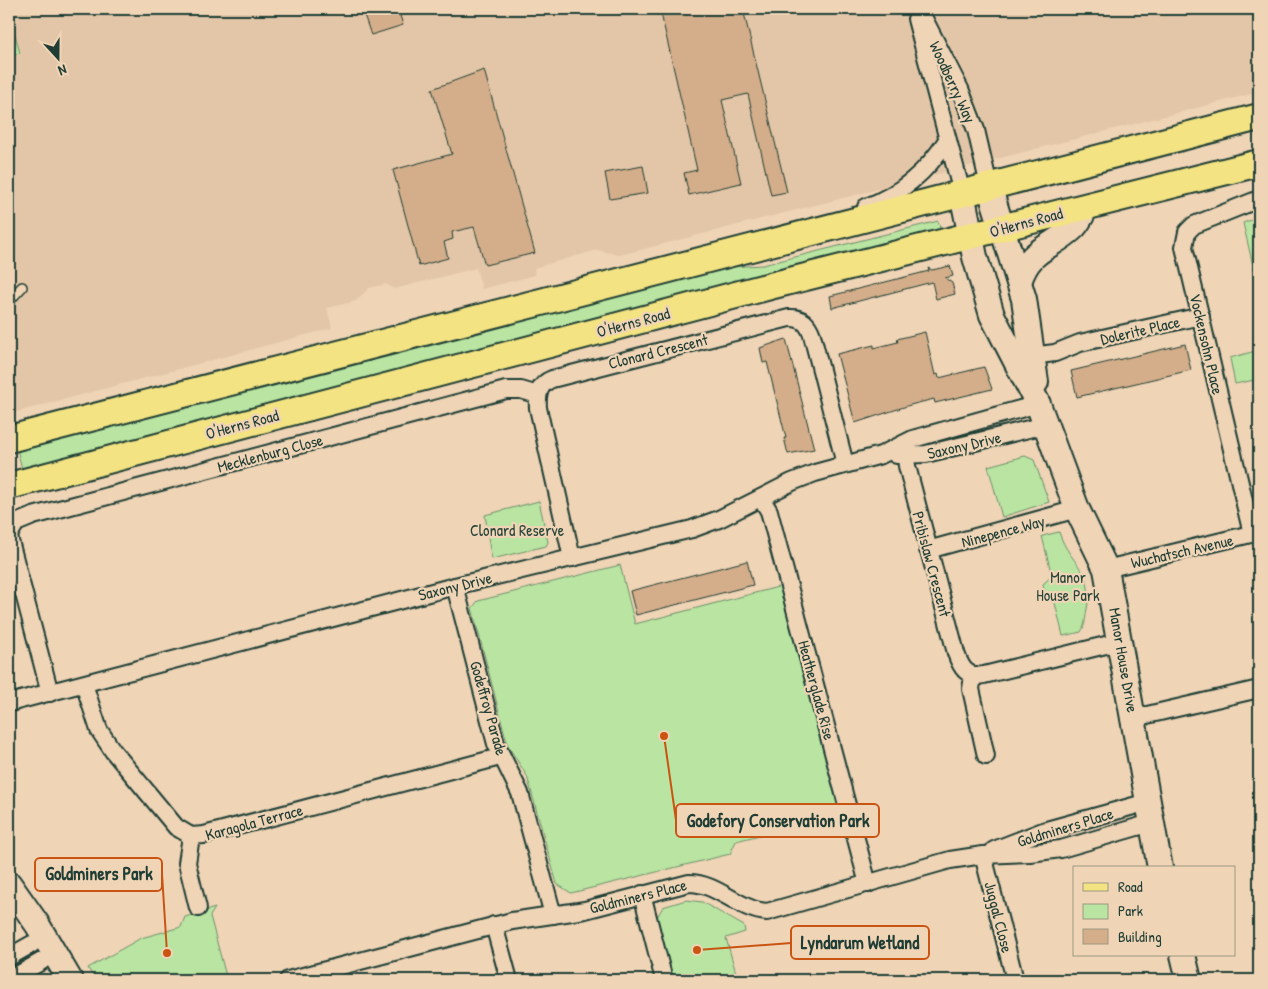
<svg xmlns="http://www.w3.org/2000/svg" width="1268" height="989" viewBox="0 0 1268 989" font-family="'Patrick Hand',sans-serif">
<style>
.built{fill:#e3c6a7}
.green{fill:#b9e4a1;stroke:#6c906a}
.building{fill:#d4ae8a;stroke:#1f3d34}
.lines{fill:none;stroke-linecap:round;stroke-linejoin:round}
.lane-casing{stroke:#1f3d34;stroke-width:12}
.street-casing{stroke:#1f3d34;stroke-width:20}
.secondary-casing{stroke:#1f3d34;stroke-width:28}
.primary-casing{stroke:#1f3d34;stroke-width:30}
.lane{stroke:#efd4b6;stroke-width:9}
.street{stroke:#efd4b6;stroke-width:16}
.secondary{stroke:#efd4b6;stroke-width:24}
.primary{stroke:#f4e382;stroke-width:26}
.labels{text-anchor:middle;stroke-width:4.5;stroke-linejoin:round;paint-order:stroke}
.street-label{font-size:16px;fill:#1f3d34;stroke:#efd4b6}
.park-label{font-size:16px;fill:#274539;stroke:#efd4b6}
.leader{fill:none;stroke:#ca5512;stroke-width:2}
.callout-dot{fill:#ca5512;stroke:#efd4b6;stroke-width:2}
.callout{fill:#efd4b6;stroke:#ca5512;stroke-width:2}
.callout-label{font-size:18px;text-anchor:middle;font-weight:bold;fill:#1f3d34}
</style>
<rect width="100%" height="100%" fill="#efd4b6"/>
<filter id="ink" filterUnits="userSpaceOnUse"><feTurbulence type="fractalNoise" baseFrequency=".02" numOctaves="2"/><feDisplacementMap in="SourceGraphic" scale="10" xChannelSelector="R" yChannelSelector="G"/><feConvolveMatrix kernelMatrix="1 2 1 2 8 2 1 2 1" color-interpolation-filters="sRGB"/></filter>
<g filter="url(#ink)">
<path class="built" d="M9,9H1259V92L620,255L597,250L534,268L535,275L482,289L476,268L394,289L386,284L369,288L356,301L327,308L332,328L9,414Z"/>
<g class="green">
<path d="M9,12L20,53L9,56Z"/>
<path d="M1259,217V291L1243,223Z"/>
<path d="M938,221L940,227L933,240L23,473L17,449L712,268L763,265Z"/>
<path d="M1259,350V379L1235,384L1230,358Z"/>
<path d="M1025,456L1034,460L1049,502L1002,517L988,466Z"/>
<path d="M539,501L548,542L546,546L492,559C488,544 488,530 485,515Z"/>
<path d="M1059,532C1070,566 1095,569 1087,609C1085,618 1086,624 1081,632L1063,636L1054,599L1045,594L1043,584L1052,576L1042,536Z"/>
<path d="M620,565L635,624L782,586L843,814L736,841L730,854L571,893L557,884L527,776L508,746L472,608L478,601Z"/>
<path d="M686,900L702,902L744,926L745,932L726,938L738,980H672L657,917L663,907Z"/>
<path d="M215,908L210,916L227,980H95L88,968L141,938L181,927L185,917Z"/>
</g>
<g class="building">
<path d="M362,9H398L403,25L371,35Z"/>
<path d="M660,9H743L787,192L771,195L748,94L722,100L741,183L689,195L684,173L697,170Z"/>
<path d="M484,70L535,253L485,265L474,227L452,232L453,239L444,242L448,258L419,266L393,170L452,154L432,89Z"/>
<path d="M643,166L648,193L610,199L605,173Z"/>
<path d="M950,266L953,276L945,278L952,283L955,294L936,299L932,282L832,308L830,296L929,271L928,268L932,270Z"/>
<path d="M925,332L935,375L938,374L939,378L984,367L992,389L935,403L934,399L910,405L855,423L837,354L874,345V348L898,342L897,339Z"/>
<path d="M786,339L814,449L788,454L784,438H786L767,362L763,363L760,348Z"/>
<path d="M1185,344L1191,370L1077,397L1071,371Z"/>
<path d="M747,561L753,585L636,615L630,591Z"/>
</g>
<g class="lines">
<defs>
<path id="lane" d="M9,301L22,287"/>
<g id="street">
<path d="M919,9L960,89L976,130L989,186"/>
<path d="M916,19L962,193"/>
<path d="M866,207C901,194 927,172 947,140"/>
<path d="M1023,357L1055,353L1080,343L1201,316"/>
<path d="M904,444L907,466L956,653C961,668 967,678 984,675L1118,642"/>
<path d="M896,455L926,454L1045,425"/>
<path d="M761,498L769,511L868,884"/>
<path d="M1252,534L1184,247L1187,232L1194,225L1259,199"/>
<path d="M9,535L16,523L33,516L506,390H521L538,395"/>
<path d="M9,537L50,693"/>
<path d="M928,550L1077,509"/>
<path d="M572,558L538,408C537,394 539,384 552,379L789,318C801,317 808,323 812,335L845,464"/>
<path d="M1106,569L1259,532"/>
<path d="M455,586L496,744L520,793L553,915"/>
<path d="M973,676L971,689L986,756"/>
<path d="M84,684L99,730L113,751L176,827L191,836L204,835L500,757"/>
<path d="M9,703L455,586L692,529L719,519L792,482L815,473L881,455L913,439L1038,404"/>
<path d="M1134,718L1259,689"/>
<path d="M191,836L187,863L198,908"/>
<path d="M994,850L1043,831L1148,802"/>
<path d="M983,855L1015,980"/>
<path d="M642,894L664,980"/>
<path d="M494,925L509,980"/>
<path d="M9,957L32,944"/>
<path d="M9,980L42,961"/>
<path d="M288,980L512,921L585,910L689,883C718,883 738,910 767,912L950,860L983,855L1030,853L1061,849L1151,823"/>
</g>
<g id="secondary">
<path d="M989,186L1024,299L1036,382"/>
<path d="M962,193L975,257L992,315L1038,404L1077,509L1106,569L1160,868"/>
<path d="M1019,282C1030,247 1051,249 1074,227C1079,222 1083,213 1086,207"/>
<path d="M9,884L37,924L70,980"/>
<path d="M1183,955L1189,980"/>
</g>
<g id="primary">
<path d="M9,439L1259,117"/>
<path d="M9,486L774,285L1259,163"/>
</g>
</defs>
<use href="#lane" class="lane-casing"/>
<use href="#street" class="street-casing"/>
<use href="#secondary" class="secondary-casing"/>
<use href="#primary" class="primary-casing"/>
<use href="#lane" class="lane"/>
<use href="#street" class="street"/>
<use href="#secondary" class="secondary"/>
<use href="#primary" class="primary"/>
</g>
</g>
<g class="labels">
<g class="street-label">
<text transform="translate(953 82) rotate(65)" y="6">Woodberry Way</text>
<text transform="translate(1026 222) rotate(-15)" y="6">O'Herns Road</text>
<text transform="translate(633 322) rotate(-15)" y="6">O'Herns Road</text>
<text transform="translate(1140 330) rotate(-13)" y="6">Dolerite Place</text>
<text transform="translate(1207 344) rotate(77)" y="6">Vockensohn Place</text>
<text transform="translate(658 351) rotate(-14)" y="6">Clonard Crescent</text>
<text transform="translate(242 424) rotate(-15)" y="6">O'Herns Road</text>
<text transform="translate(964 445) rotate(-13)" y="6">Saxony Drive</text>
<text transform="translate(270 453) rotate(-15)" y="6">Mecklenburg Close</text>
<text transform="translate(1003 531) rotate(-15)" y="6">Ninepence Way</text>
<text transform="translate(1182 551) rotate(-13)" y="6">Wuchatsch Avenue</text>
<text transform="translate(932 564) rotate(75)" y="6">Pribislaw Crescent</text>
<text transform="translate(455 586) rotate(-14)" y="6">Saxony Drive</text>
<text transform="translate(1124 660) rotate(80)" y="6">Manor House Drive</text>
<text transform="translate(817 690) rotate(75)" y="6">Heatherglade Rise</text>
<text transform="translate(489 708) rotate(74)" y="6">Godeffroy Parade</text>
<text transform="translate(254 822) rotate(-15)" y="6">Karagola Terrace</text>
<text transform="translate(1065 827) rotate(-17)" y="6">Goldminers Place</text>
<text transform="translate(638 896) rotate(-14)" y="6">Goldminers Place</text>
<text transform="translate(999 917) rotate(76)" y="6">Juggal Close</text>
</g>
<g class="park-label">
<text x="517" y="536">Clonard Reserve</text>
<text x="1068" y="583">Manor<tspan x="1068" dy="18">House Park</tspan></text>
</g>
</g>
<path class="leader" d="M664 736L676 820M167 953L162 874M697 950L791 943"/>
<g class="callout-dot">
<circle cx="664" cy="736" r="5"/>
<circle cx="167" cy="953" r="5"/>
<circle cx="697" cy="950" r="5"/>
</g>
<g class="callout">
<rect x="676" y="804" width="203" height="33" rx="5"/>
<rect x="35" y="858" width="127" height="33" rx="5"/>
<rect x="791" y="926" width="138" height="33" rx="5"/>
</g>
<g class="callout-label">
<text x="778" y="827">Godefory Conservation Park</text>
<text x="99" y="880">Goldminers Park</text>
<text x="860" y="949">Lyndarum Wetland</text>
</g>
<rect width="1268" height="989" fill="none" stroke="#efd4b6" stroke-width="30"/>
<rect x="15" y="15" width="1238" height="959" fill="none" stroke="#1f3d34" stroke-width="2" filter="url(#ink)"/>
<rect x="1073" y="866" width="162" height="90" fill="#efd4b6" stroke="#9c9882"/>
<rect x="1083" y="883" width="25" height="8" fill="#f4e382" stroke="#9c9882"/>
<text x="1118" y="892" font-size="15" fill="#1f3d34">Road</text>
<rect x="1083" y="904" width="25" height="15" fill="#b9e4a1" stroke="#9c9882"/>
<text x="1118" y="916" font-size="15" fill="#1f3d34">Park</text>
<rect x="1083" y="929" width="25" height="15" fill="#d4ae8a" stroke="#9c9882"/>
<text x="1118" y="942" font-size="15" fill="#1f3d34">Building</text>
<g transform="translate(58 58) rotate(159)" stroke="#efd4b6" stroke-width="4" paint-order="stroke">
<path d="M0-4L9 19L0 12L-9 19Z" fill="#1f3d34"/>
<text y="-8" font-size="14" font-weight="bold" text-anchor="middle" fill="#1f3d34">N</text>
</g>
</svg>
